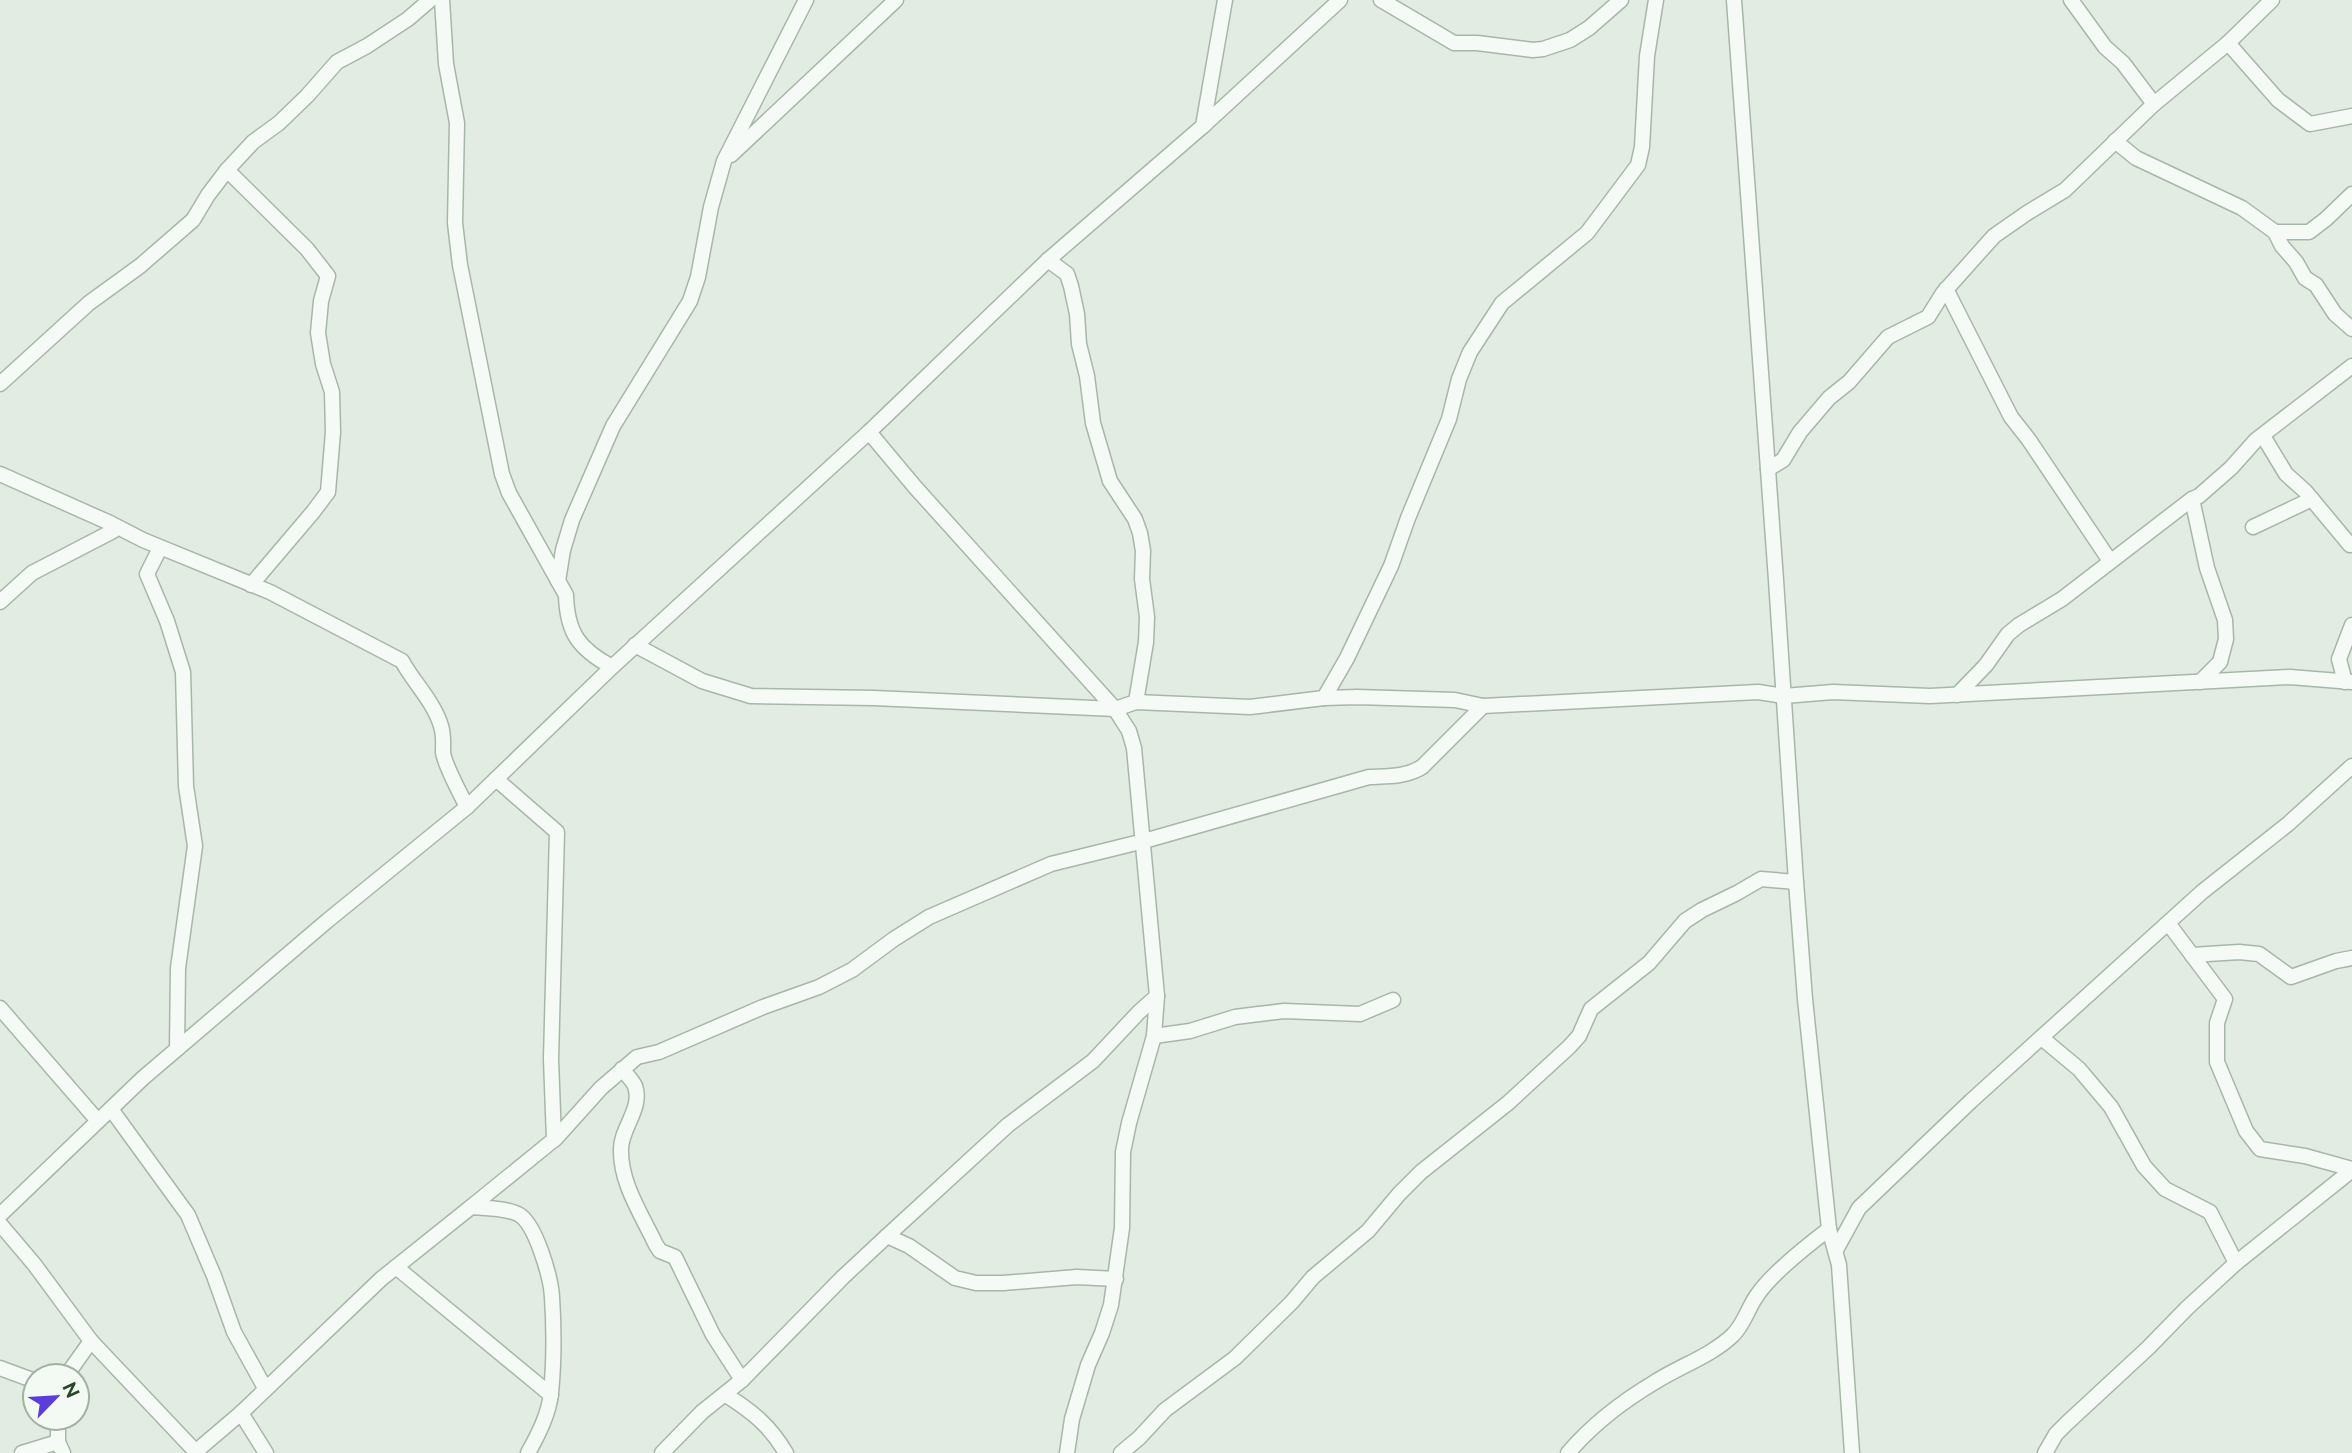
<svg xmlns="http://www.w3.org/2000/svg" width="2352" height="1453" viewBox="0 0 2352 1453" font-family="Raleway,sans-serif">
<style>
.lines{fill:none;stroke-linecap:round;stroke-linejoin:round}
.minor-casing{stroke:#a7b7a7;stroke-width:17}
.minor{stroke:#f6faf6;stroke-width:14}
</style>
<rect width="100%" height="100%" fill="#e3ece3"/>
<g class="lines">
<defs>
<g id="minor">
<path d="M442,0L446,64L457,123L455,223L460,265L502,474L509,493L566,595C567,633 579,649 612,667"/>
<path d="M1381,0L1454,43H1477L1533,50L1543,49L1570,40L1589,28L1621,0"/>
<path d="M1734,0L1776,580L1796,882L1805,999L1829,1229L1839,1265L1852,1453"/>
<path d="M2071,0L2105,47L2123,63L2154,104"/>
<path d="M2228,43L2278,100L2310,124L2352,116"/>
<path d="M1203,126L1225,0"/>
<path d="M2115,141L2136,158L2242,208L2275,232L2282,246L2296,262L2305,278L2316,285L2335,314L2352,329"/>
<path d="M731,155L896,0"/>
<path d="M227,170L307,249L328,276L321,301L318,333L323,364L332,392L333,432L328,492L313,512L251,585"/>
<path d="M2275,232H2309L2326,219L2352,194"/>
<path d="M1048,260L1067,274L1071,286L1077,314L1079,344L1087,376L1093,423L1110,481L1135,519L1140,533L1143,551L1142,579L1147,617L1146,642L1136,702"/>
<path d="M1946,289L2011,417L2029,440L2110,561"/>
<path d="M0,384L89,303L140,266L193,220L208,195L227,170L253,142L279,123L307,96L337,62L367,46L408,19L430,0"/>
<path d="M869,432L915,487L1115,709L1129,731L1134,748L1157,996L1154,1036L1129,1123L1123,1152L1122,1228L1111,1305L1102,1333L1088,1365L1072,1419L1067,1453"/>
<path d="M2263,436L2286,474L2305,491L2350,545"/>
<path d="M1768,469L1783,460L1800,432L1829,398L1849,382L1888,337L1928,317L1943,293L1994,236L2027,213L2065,190L2154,104L2228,43L2272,0"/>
<path d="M0,474L110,523L114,528L113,531L32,573L0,602"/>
<path d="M2192,499L2207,568L2225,620L2226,639L2220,662L2200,682"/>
<path d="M110,523L143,540L270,592L402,661C414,683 434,702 441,726C444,735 443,743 443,752C444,764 461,795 467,807"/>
<path d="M2253,527L2312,499"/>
<path d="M160,548L147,574L167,621L183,672L186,786L195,846L178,968L177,1049"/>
<path d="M558,581L563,550L572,520L613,426L690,301L698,277L711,207L724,161L806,0"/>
<path d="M635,645L702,681L751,696L874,698L1115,709L1136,702L1250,707L1324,698L1357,697L1455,700L1483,706L1758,692L1784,696L1833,692L1930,696L2290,677L2352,682"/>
<path d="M2345,682L2339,659L2352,625"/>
<path d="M1957,695L1986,665L2008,634L2019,625L2062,599L2192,499L2199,496L2231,468L2256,440L2352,366"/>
<path d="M1324,698L1347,658L1391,566L1408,518L1449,419L1459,379L1470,352L1502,303L1587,233L1638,165L1642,147L1647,56L1656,0"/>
<path d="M496,779L557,832L551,1059L554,1140"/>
<path d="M2168,923L2225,999L2217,1023V1062L2246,1131L2260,1149L2305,1156L2352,1169"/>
<path d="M2192,955L2239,952L2259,954L2291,977L2336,961L2352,958"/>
<path d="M0,1008L98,1121"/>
<path d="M1154,1036L1190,1031L1235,1017L1259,1014L1284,1011L1360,1014L1393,1000"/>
<path d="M2043,1039L2079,1069L2111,1107L2144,1166L2165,1189L2210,1212L2236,1263"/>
<path d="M622,1069C626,1074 633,1081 635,1086C643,1108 621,1128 621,1149C620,1183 642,1215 656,1245L660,1251L675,1257L713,1335L742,1380"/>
<path d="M111,1109L188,1215L214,1276L234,1332L265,1388"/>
<path d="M471,1207L556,1138L601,1088L637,1057L659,1052L763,1007L819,987L852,970L894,939L929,917L1051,864L1144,841L1369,777C1388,776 1406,777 1422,767L1483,706"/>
<path d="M0,1215L143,1078L327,921L467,807L612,667L869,432L1048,260L1203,126L1340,0"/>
<path d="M0,1224L34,1264L91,1341L197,1453"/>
<path d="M887,1236L909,1246L955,1278L976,1283H1003L1077,1277L1116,1279"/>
<path d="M1836,1250L1859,1208L1971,1101L2202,892L2288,824L2352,766"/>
<path d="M396,1267L551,1395"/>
<path d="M0,1368L35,1381"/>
<path d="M66,1376L91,1341"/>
<path d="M726,1395C753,1412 770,1426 786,1453"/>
<path d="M241,1413L266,1453"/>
<path d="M58,1418V1442L63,1453"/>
<path d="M22,1453L58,1442"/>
<path d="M194,1453L241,1413L381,1279L471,1207C486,1208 505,1208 518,1214C536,1223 551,1279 552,1297C554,1328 554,1363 551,1393C549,1414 538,1435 528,1453"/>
<path d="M662,1453L702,1412L742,1380L843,1277L887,1236L1008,1125L1093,1061L1139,1012L1157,996"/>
<path d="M1121,1453L1139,1438L1165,1410L1235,1358L1292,1302L1313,1277L1368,1231L1399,1194L1421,1172L1508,1103L1569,1047L1579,1036L1591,1009L1649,963L1685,921L1702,910L1737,893L1761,879L1796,882"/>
<path d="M1568,1453C1592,1425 1623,1401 1655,1382C1680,1366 1711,1356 1733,1335C1745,1323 1748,1307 1758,1294C1773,1272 1808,1245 1829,1229"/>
<path d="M2045,1453L2056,1434L2067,1423L2148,1348L2187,1308L2236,1263L2352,1170"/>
</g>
</defs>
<use href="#minor" class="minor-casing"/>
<use href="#minor" class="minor"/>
</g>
<g transform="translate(56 1397) rotate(65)"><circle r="33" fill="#f3f9f3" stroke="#a2b1a2" stroke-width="2"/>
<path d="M0-5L12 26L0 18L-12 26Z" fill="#5b3ddb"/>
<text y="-10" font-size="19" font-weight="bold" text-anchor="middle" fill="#294629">N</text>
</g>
</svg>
